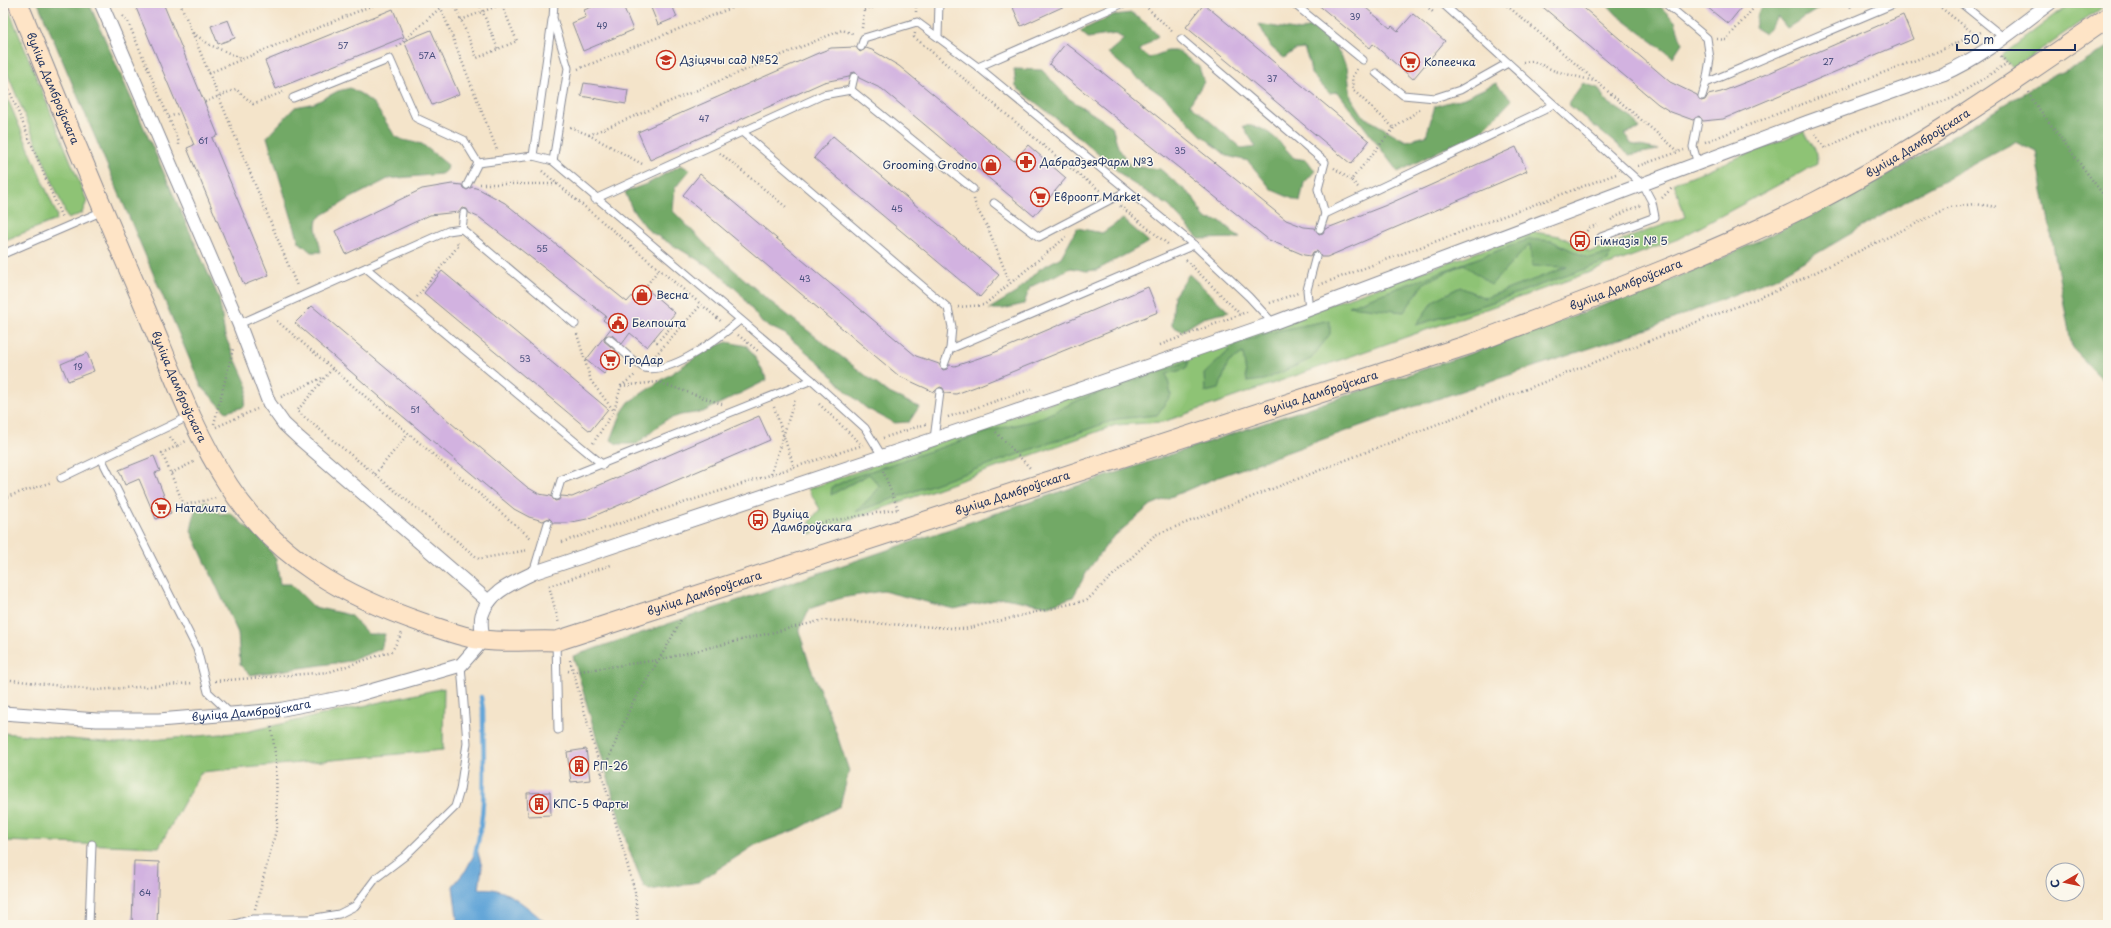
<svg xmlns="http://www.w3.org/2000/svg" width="2111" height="928" viewBox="0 0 2111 928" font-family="'Playpen Sans',sans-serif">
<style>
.green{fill:#8ec375;stroke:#54796a}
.forest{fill:#72a966;stroke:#466c62}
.water{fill:#64a6d8;stroke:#406a9b}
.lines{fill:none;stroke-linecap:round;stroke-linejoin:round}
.stream{stroke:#64a6d8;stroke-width:4.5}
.building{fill:#d2b2e0}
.service-casing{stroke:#888a94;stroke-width:9}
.minor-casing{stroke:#888a94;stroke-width:15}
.secondary-casing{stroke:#888a94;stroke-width:21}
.path{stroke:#888a94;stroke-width:2.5;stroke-dasharray:1 3;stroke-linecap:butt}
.service{stroke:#fff;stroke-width:7}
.minor{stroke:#fff;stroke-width:13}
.secondary{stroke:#fee4c6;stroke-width:19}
.labels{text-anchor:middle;stroke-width:3;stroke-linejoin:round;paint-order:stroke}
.number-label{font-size:9px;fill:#49507e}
.poi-label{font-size:11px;fill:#1b2f5e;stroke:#fbf7ec;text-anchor:start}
.street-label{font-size:11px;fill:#1b2f5e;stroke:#fbf7ec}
</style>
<rect width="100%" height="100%" fill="#fbf7ec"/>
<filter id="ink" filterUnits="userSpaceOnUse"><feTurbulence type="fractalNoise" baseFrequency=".025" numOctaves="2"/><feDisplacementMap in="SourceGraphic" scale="8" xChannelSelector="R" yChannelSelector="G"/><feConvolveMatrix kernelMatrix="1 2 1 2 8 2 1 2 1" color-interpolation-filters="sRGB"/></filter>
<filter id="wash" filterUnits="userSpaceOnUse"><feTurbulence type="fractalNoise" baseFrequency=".012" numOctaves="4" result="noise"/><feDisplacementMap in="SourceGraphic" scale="16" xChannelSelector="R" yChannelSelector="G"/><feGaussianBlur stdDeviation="0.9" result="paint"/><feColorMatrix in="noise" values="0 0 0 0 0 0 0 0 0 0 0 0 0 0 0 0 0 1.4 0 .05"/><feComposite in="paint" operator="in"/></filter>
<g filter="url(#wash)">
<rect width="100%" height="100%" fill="#f4e4ca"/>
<g class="green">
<path d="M3,3H6L87,201L82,213L68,219L3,63Z"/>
<path d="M2071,3H2108L2014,68L2001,56Z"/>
<path d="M3,88L57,215L56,220L3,241Z"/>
<path d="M1804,131L1817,153V164L1678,239L1566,281L1163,422L1116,425L810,534V521L820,509L808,489L1534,232L1560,236L1590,252L1685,217L1674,183Z"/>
<path d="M444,688L443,750L201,772L159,847L3,841V733L116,743L245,732Z"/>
</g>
<g class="forest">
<path d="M38,3H89L219,298L225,336L248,387L244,407L226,412L201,386Z"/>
<path d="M1606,3H1657L1675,21L1682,43L1673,57L1617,15Z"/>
<path d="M1766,3H1828L1787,28L1778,17L1765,34L1755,28L1758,13Z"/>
<path d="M1132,13L1149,26L1158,36L1139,50L1149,58L1167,51H1178L1199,67L1204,82L1190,104L1242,149L1256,147L1243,126C1266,123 1280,143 1294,158L1307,160L1315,171L1304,183L1300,202L1272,190L1248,161L1227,156L1200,134L1167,99L1137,78L1108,53L1124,39L1116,34L1088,38L1080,31L1113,15Z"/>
<path d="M1259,24L1300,31L1315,25L1335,45L1347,67L1351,97L1364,117L1406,141L1426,136L1435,106L1464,98L1496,83L1512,100L1478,135L1449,146L1398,172L1338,92L1329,93L1311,74L1309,61L1304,49L1295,50L1284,58L1271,47Z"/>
<path d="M2108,47V385L2072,348L2036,152L2015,142L1927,189L1775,278L1648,329L1404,410L1216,478L1151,505L1111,539L1088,570L1073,597L1048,606L1004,598L954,609L883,591L841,598L809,609L799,631L810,666L832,720L849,771L840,806L800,828L755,845L698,882L650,890L644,887L627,844L573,656L1475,352L1642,291L1716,261L1833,205L1924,154L2050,77L2080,65Z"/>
<path d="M1014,69L1042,70L1068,98L1112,126L1118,147L1130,166L1160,169L1193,197L1205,219L1220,221L1240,238L1199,239L1169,206L1129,181L1068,128L1016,87Z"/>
<path d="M1583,83L1598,88L1606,101L1633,119L1640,129L1625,133L1631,144L1659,150L1629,155L1568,104Z"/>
<path d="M350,88L361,94L374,104L395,136L403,140L422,144L448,165L447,170L441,174L388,179L351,198L321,216L317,220L316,227L321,252H311L299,242L267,137L295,107L315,103L338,91Z"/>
<path d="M681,165L690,170L675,188L673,211L709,248L767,299L887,392L919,407L909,422L894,423L866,408L846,391L822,365L785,334L762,323L740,293L715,270L649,231L632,209L625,192L649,183Z"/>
<path d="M1123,219L1149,242L1097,270L1086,271L1071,268L1030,287L1024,304L1003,309H989L1017,292L1038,270L1061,257L1077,228L1102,233Z"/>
<path d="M1529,239L1552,241L1588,258L1610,253L1608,261L1487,304L1416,325L1433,301L1460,287L1485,298L1567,267L1532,266L1530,244L1491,285L1464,264L1424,283L1404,312L1349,306Z"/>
<path d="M1189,274L1229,312L1203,318L1182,331L1172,326L1174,296Z"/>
<path d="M1330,320V334L1311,359L1264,380L1247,382L1243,353L1228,363L1219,389L1205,392L1204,374L1236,344L1266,333Z"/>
<path d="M727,342L747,346L758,362L767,380L703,412L681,415L666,420L637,444H617L611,440L622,412L629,402L708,349Z"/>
<path d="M1189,361L1186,369L1167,374L1171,395L1157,415L1117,419L856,512L880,487L869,474L831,495L832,487L853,477L993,430L1036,420L1081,399Z"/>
<path d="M206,501L220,514L230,513L264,542L276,559L280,584H291L314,607L350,615L368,634H385L381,649L350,661L250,675L240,665L238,633L191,531L196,506Z"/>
</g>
<path class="water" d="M477,849L482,867L479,889C505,885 525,906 544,921L546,925H458L453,886L466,870Z"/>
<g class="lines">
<path class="stream" d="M475,854C488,807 483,758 483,709L481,697"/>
</g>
<g id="blocks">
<g class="building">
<path d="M134,3H163L218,135L212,138L269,275L244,285L187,148L194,145Z"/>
<path d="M602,3H622L633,30L583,51L572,23L586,17L584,10Z"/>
<path d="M649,3H671L677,17L658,25Z"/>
<path d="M1011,3H1071L1021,26Z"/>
<path d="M1316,3H1360L1390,28L1392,26L1398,31L1413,14L1445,41L1413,79L1373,44L1370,48Z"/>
<path d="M1538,3H1578L1670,82L1697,95L1701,101L1705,100L1708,95L1721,92L1769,73L1903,15L1913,39L1723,119L1703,121L1699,116L1693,120L1671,112L1658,104Z"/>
<path d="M1702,3H1745L1728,24Z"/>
<path d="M1204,4L1369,141L1351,164L1186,27Z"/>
<path d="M393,9L404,37L276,89L265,61Z"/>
<path d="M228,20L235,38L218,44L211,26Z"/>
<path d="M431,30L459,94L432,105L404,41Z"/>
<path d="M1066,43L1286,220L1304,227L1315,228L1319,234L1323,233L1325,229L1384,206L1516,147L1527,171L1327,257H1321L1317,251L1313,252L1311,256L1304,255L1269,240L1049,64Z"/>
<path d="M856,47L860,52L866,48L872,50L899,66L1014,161L1028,145L1066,178L1034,216L882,89L859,78L855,72L851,73L849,77L824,82L650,160L638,132L816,54L831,48Z"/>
<path d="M584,83L628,90L626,104L581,96Z"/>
<path d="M833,136L999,275L980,297L814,158Z"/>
<path d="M700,174L916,356L939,364L943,370L947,369L949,365L955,366L991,354L1148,287L1158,312L975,387L956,394L945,393L943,388L940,387L934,392L899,376L683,195Z"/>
<path d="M452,184L462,185L463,188L467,190L472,187L479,189L505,203L627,302L642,285L675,313L647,347L630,333L622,344L612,335L605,336L604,341L616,351L614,353L618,357L604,374L586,360L612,327L603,320L606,316L480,218L469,213L467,209L462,208L459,212L430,215L346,254L335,231L422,189Z"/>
<path d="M442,271L608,409L590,431L424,293Z"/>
<path d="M312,306L527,487L539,494L551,496L555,501L559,500L561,496L572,497L586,491L759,416L770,440L587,519L567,523H553L549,518L543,521L529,517L514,509L388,404L295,323Z"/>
<path d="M87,353L94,371L68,381L61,364Z"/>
<path d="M154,456L160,471L155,473L171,513L156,519L139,479L125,485L119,470Z"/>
<path d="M586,749L590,780L571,782L567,752Z"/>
<path d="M550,792L551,815L528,816L527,793Z"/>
<path d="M134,861L159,862L157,925H132Z"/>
</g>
</g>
</g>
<g filter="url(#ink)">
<use href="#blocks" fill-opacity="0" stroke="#888a94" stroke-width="1"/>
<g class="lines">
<defs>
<g id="service">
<path d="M1293,3L1363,60"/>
<path d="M1442,3L1643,185L1652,202L1655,217L1601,237"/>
<path d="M1665,3L1707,38L1710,59L1706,83"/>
<path d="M1961,3L2003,37"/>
<path d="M938,36L939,3"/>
<path d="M1181,39L1325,162L1318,189L1325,214"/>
<path d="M861,47L864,38L917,22L978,67L1194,245L1249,297L1273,323"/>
<path d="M978,67L1124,3"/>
<path d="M1376,73L1403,95L1435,98L1460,90L1508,63"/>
<path d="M851,90L854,77"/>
<path d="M1702,96L1706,83L1896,3"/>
<path d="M293,98L390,59L416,118L464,140L478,163"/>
<path d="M741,131L948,308L952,327L950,349"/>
<path d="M533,156L552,20"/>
<path d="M553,161L568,68L553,18L554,3"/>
<path d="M1698,164L1693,147L1698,121"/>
<path d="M467,185L478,163L533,156L553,161L812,380L865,428L882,456"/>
<path d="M595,199L823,95L851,90L973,189"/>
<path d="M994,203L1039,237L1127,191"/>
<path d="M462,229L464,213"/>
<path d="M1320,229L1325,214L1544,110L1553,104"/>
<path d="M3,254L103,211"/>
<path d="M366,268L603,465"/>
<path d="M1309,310L1307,290L1316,256"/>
<path d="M239,324L448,231L462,229L575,324"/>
<path d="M609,339C617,345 637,366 645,368C673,374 719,338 740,320"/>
<path d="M944,365L950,349L1194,245"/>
<path d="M934,439L940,392"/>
<path d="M102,460L197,649L208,692L231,714"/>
<path d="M61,478L190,416"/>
<path d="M556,496L561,480L812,380"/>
<path d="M533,573L548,523"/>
<path d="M556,641L558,730"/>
<path d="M89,925L92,844"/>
<path d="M231,925L252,919H310L339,914L355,906L376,878L405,856L455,807L460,790L467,743L461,665"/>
</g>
<g id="minor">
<path d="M101,3L239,324L269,403L284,424L299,438L489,602"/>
<path id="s1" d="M3,713L97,720H159L278,710L360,694L461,665L483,640C482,633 480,622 482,615C489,592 513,583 533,573L985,422L1273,323L1808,122L1943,74C1982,57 2016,28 2050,3"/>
</g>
<g id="secondary">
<path id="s2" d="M18,3C59,104 101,205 144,305C170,366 193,431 229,486C276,559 346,597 426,624C444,630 464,638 483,640C506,643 532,640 556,641L563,639L1471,344C1587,300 1704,258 1815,202C1918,149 2013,83 2108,17"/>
</g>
</defs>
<use href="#service" class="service-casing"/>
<use href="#minor" class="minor-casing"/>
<use href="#secondary" class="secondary-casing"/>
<g class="path">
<path d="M180,3L297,286"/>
<path d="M439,3L497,150"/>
<path d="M454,3L477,58L517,41L501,3"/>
<path d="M479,3L498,49"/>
<path d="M916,3V12"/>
<path d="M1142,3L1173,32"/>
<path d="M1423,3L1433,12"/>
<path d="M1504,3L1678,151"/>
<path d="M1849,3L1852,10"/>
<path d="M1935,3L1977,36"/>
<path d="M864,10L888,3"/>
<path d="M123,16L128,22L179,142V147"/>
<path d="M461,20L502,4"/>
<path d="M862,28L865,3"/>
<path d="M193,33L210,45L243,59"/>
<path d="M915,33L914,37L1074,171L1102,192"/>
<path d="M1717,39L1726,40L1758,3"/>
<path d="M397,47L441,7"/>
<path d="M2001,56L2009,66"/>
<path d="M1523,62L1533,61L1555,71L1594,81"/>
<path d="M578,69L744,3"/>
<path d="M1357,69L1352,77L1353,90L1394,128"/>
<path d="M209,73L378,3"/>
<path d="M3,75L62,218"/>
<path d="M2029,92L2033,101L2108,201"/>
<path d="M205,102L236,89L253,104L283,92"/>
<path d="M169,117L180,113"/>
<path d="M570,127L589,135L644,165"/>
<path d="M1815,134L1825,149L1857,132L1953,98L2006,64"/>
<path d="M589,135L842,30L854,34"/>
<path d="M1705,142L1939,51L1981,32"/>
<path d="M720,153L786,207"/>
<path d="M1638,166L1684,150"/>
<path d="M1334,168L1351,180"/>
<path d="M542,171L722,322"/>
<path d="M480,184H558"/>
<path d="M1358,187L1351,180L1394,128L1422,108"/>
<path d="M1662,198L1672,188"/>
<path d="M974,199L976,207L988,228L1010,283"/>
<path d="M1120,206L1169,245"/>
<path d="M1611,220L1626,211L1642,205"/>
<path d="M1580,241L1589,228L1597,225"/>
<path d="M1186,260L1240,314"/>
<path d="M1319,285L1616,174"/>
<path d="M650,291L646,286L659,269"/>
<path d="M417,297L458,246L457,241"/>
<path d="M1270,303L1298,293"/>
<path d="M958,307L984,305L1066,237"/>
<path d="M277,321L532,539"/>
<path d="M577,334L591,381L614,411"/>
<path d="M738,335L758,351"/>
<path d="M654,339L657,342L673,325L680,328"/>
<path d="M1160,345L1249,311"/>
<path d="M653,358L701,305"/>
<path d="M332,369L297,411L479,559L528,550"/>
<path d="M621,386L658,382L722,404"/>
<path d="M281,397L324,377"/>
<path d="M819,404L860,443"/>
<path d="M774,407L794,467"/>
<path d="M948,417L1032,389"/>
<path d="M214,424L233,349"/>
<path d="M216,427L257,409"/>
<path d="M996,432L1031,469"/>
<path d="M170,437L177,446L186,441"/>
<path d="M883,438L926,424"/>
<path d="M593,443L614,411L621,386L635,375"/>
<path d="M177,446L162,453L184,505L216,498L215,496"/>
<path d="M883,471L898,509"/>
<path d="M171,473L194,462L195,463"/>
<path d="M375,474L408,434"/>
<path d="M771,474L795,399"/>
<path d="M3,498L52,482"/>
<path d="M799,517L803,526L898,509"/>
<path d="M562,542L863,445"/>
<path d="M549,586L611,565"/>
<path d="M549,586L559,624"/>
<path d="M570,660L635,892L638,925"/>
<path d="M568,671L573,672L658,660L824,620L965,629L1087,600L1155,535L1781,289L1950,207L1975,204L1998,207"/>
<path d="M3,679L95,690L194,683"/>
<path d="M215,681L329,672L392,651L402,633"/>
<path d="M602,774L631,706L667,646L682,618"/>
<path d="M255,909L277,827L276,760L271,724"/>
<path d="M354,925V918"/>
</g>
<use href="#service" class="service"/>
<use href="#minor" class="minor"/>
<use href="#secondary" class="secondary"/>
</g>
</g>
<defs>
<symbol id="school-ring" viewBox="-11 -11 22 22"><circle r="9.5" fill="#fbf7ec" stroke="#c8321e" stroke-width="1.5"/><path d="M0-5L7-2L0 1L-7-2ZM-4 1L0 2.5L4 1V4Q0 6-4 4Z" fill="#c8321e"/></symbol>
<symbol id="supermarket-ring" viewBox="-11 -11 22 22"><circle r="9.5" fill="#fbf7ec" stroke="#c8321e" stroke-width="1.5"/><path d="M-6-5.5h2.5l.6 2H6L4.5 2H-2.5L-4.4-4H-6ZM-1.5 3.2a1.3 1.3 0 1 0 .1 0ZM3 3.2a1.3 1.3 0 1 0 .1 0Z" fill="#c8321e"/></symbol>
<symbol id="pharmacy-ring" viewBox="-11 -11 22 22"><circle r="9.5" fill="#fbf7ec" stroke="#c8321e" stroke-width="1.5"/><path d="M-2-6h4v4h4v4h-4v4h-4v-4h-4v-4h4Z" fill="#c8321e"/></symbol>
<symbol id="shop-ring" viewBox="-11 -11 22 22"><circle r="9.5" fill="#fbf7ec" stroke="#c8321e" stroke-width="1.5"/><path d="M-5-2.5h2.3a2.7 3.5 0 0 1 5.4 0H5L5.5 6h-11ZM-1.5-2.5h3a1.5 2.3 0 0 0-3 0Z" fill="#c8321e"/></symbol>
<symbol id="bus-ring" viewBox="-11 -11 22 22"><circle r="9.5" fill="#fbf7ec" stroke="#c8321e" stroke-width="1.5"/><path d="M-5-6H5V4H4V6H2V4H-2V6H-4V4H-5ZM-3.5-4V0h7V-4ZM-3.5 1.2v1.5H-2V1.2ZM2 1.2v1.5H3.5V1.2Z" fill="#c8321e"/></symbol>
<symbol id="civic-ring" viewBox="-11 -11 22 22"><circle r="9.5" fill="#fbf7ec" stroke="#c8321e" stroke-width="1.5"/><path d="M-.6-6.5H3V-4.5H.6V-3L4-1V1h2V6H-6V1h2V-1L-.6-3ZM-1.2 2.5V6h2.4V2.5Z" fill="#c8321e"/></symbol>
<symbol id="building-ring" viewBox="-11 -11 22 22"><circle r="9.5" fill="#fbf7ec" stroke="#c8321e" stroke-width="1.5"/><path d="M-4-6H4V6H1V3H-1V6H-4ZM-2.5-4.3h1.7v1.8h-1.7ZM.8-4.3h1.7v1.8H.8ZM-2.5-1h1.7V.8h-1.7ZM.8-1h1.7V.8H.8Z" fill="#c8321e"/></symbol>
</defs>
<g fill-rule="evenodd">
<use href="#school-ring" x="655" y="49" width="22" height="22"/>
<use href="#supermarket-ring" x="1399" y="51" width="22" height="22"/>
<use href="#pharmacy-ring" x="1015" y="151" width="22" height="22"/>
<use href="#shop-ring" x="980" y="154" width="22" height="22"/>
<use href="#supermarket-ring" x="1029" y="186" width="22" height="22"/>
<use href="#bus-ring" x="1569" y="230" width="22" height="22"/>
<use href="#shop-ring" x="631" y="284" width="22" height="22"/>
<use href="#civic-ring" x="607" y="312" width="22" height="22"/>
<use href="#supermarket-ring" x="599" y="349" width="22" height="22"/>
<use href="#supermarket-ring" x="150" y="497" width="22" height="22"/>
<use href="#bus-ring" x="747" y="509" width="22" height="22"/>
<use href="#building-ring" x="568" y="755" width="22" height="22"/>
<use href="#building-ring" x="528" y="793" width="22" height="22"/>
</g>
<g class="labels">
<g class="number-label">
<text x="1355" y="20">39</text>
<text x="602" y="29">49</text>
<text x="343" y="49">57</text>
<text x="427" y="59">57А</text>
<text x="1828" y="65">27</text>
<text x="1272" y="82">37</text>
<text x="704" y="122">47</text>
<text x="203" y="144">61</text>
<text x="1180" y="154">35</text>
<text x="897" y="212">45</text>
<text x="542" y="252">55</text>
<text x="805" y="282">43</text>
<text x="525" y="362">53</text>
<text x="78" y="370">19</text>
<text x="415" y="413">51</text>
<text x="145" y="896">64</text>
</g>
<g class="poi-label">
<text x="680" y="64">Дзіцячы сад №52</text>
<text x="1424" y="66">Копеечка</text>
<text x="1040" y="166">ДабрадзеяФарм №3</text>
<text x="977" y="169" text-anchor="end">Grooming Grodno</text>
<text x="1054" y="201">Евроопт Market</text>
<text x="1594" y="245">Гімназія № 5</text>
<text x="656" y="299">Весна</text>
<text x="632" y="327">Белпошта</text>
<text x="624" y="364">ГроДар</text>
<text x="175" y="512">Наталита</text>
<text x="772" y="518">Вуліца<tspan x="772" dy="13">Дамброўскага</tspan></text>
<text x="593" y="770">РП-26</text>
<text x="553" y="808">КПС-5 Фарты</text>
</g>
<g class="street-label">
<text dy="4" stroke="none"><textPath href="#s2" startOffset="92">вуліца Дамброўскага</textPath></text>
<text dy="4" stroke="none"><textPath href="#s2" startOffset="2358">вуліца Дамброўскага</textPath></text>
<text dy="4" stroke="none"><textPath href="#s2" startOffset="2033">вуліца Дамброўскага</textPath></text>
<text dy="4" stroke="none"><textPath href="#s2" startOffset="416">вуліца Дамброўскага</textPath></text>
<text dy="4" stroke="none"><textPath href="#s2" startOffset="1709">вуліца Дамброўскага</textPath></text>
<text dy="4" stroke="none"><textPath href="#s2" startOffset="1385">вуліца Дамброўскага</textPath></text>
<text dy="4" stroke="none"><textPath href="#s2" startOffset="1061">вуліца Дамброўскага</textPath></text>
<text dy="4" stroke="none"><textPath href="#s1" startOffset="249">вуліца Дамброўскага</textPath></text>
</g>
</g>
<rect width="2111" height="928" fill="none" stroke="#fbf7ec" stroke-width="16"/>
<g transform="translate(2065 882) rotate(261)"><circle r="19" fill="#fbf7ec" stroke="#a1a7b3"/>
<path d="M0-3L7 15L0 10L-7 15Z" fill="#c8321e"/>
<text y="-6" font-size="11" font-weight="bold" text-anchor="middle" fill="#1b2f5e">С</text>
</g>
<path d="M1957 44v6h118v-6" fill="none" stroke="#1b2f5e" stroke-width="2"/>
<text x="1963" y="44" font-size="12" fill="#1b2f5e" stroke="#fbf7ec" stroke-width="3" paint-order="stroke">50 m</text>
</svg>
